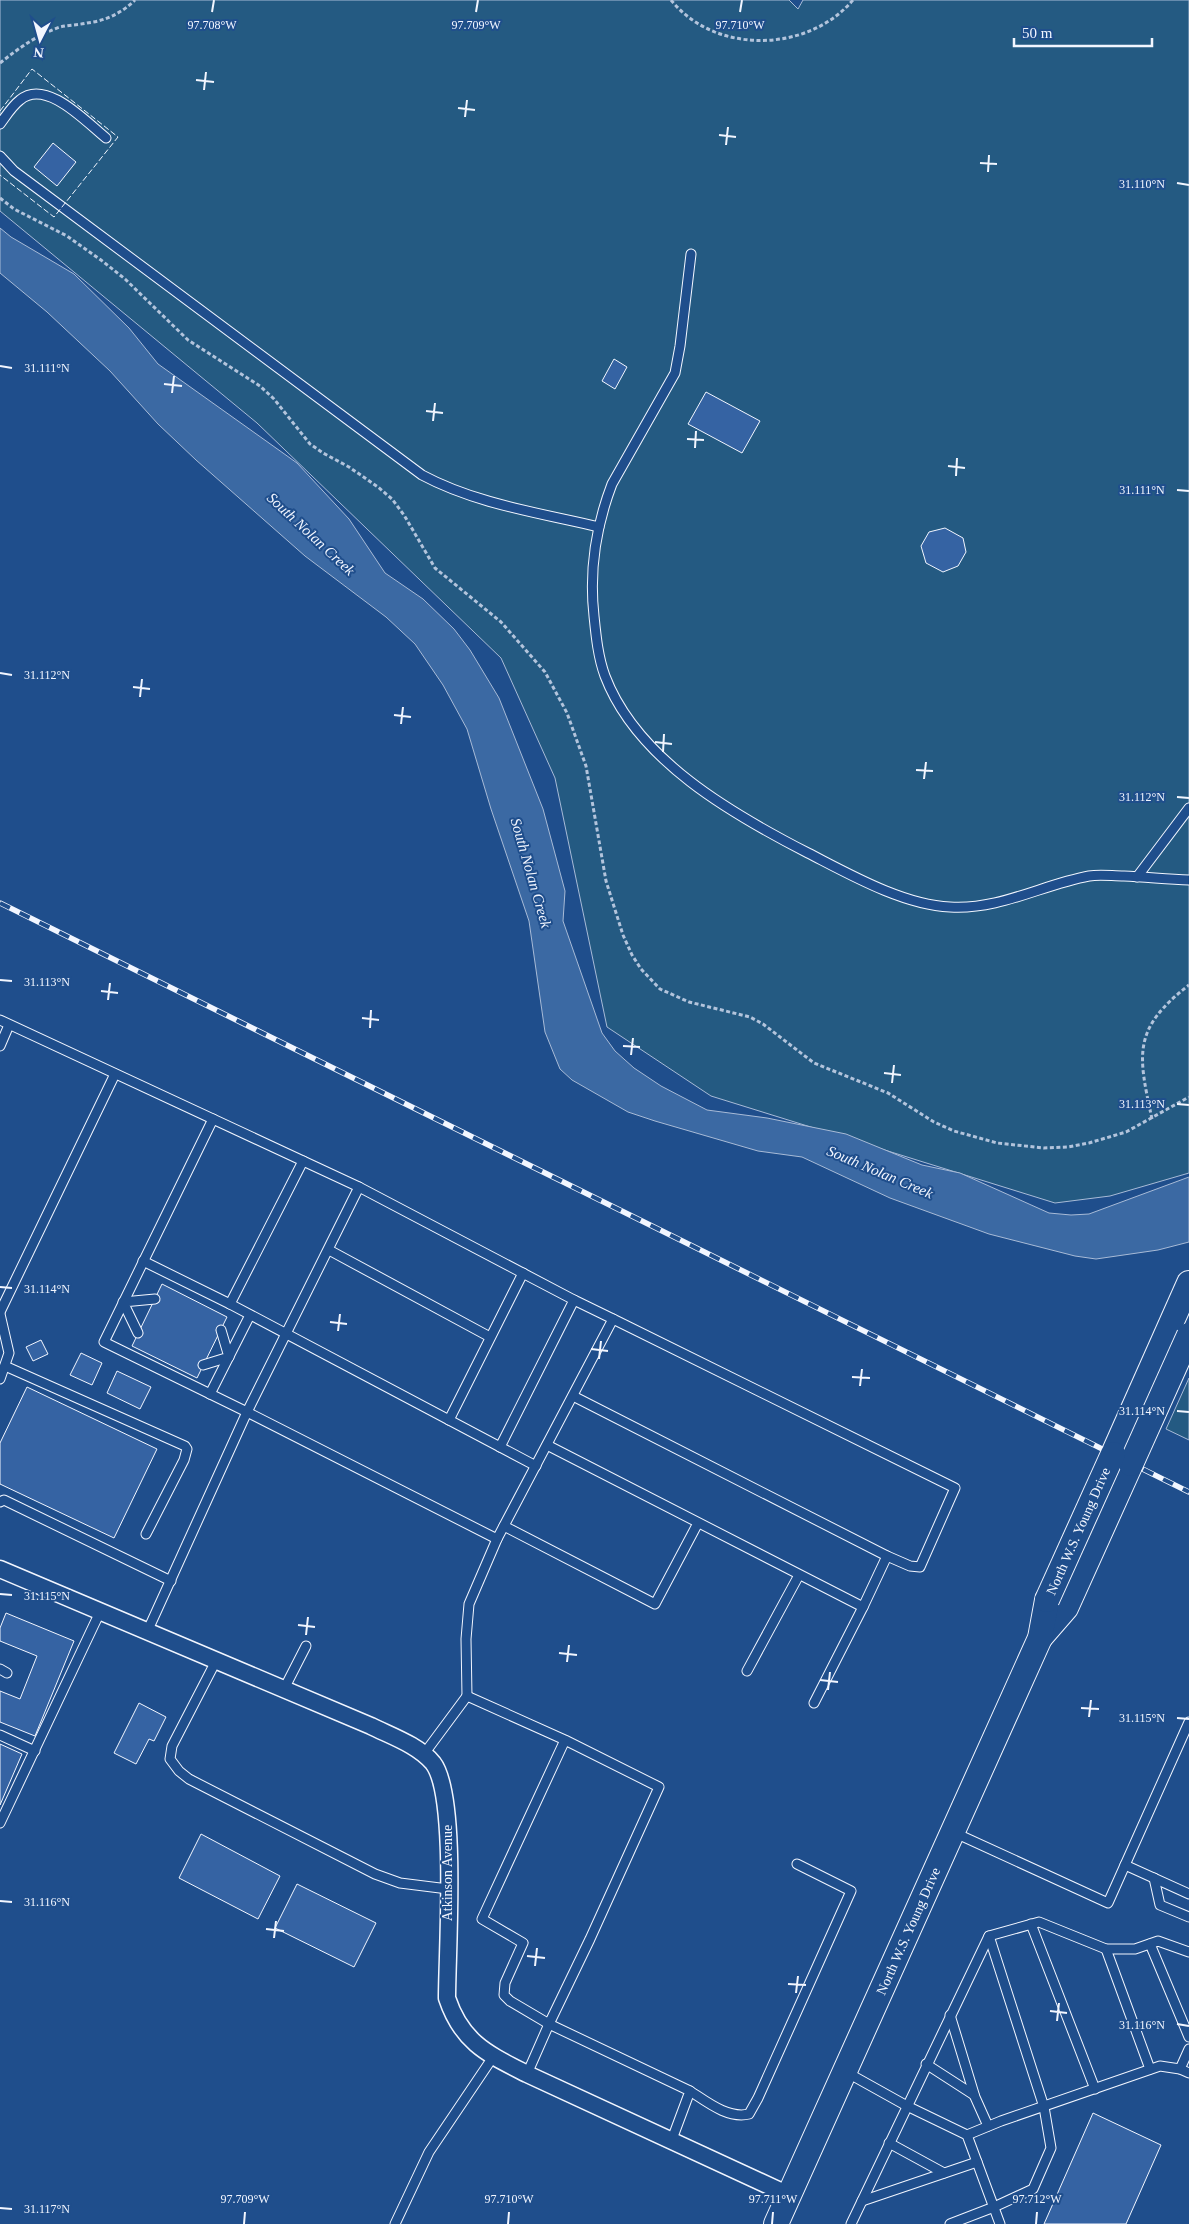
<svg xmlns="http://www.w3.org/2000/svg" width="1189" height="2224" viewBox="0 0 1189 2224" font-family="'Times New Roman',serif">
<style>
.green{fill:#245a82;stroke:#a8bbd7}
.water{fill:#3b69a3;stroke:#a8bbd7}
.building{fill:#3563a3;stroke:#f2f6ff}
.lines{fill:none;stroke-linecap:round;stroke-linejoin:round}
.lane-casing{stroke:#f2f6ff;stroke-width:11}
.street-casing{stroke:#f2f6ff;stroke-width:19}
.secondary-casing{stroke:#f2f6ff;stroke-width:26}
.path{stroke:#b3c4dc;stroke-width:3;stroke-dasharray:4 2.5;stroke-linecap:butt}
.lane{stroke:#1f4e8c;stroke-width:9}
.street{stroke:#1f4e8c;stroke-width:16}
.secondary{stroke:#1f4e8c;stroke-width:24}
.rail-casing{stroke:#f2f6ff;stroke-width:5.5}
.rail{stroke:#1f4e8c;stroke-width:4;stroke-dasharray:11;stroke-linecap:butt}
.secondary-bridge-casing{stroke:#f2f6ff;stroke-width:26;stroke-linecap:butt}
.secondary-bridge{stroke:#1f4e8c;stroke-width:24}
.fence{stroke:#f2f6ff;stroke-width:1;stroke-dasharray:6 2.5;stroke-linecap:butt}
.ticks{fill:none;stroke:#f2f6ff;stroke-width:2}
.labels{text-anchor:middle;stroke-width:4;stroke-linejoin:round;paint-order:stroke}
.street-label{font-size:14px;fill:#f2f6ff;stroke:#1f4e8c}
.water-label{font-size:15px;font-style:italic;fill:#f2f6ff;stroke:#1f4e8c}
.ticks-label{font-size:12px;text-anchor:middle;fill:#f2f6ff;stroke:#1f4e8c;stroke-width:4;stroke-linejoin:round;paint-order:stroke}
</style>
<rect width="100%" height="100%" fill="#1f4e8c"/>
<g class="green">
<path d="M0,0H789L798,9L803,0H1189V1173L1110,1196L1055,1203L711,1096L607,1027L555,778L501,658L257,423L0,211Z"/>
<path d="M1189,1378V1440L1166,1429Z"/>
</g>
<path class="water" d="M0,228L11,237L74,274L129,328L158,364L297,463L349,519L385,573L423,599L454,629L470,650L499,698L543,809L565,891L563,921L602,1033L615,1051L634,1068L661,1086L707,1110L767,1118L846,1134L922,1165L960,1173L1049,1213L1071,1215L1089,1214L1189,1177V1242L1158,1250L1096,1259L1075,1256L989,1234L890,1198L802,1157L758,1151L655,1121L628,1112L572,1080L560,1069L545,1032L529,921L491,809L467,729L443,685L415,644L386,617L305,556L196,460L158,424L110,371L47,312L0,273Z"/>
<g class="building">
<path d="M53,143L76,162L57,186L34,167Z"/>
<path d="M614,359L627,367L615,389L602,381Z"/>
<path d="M706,392L760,421L742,453L688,424Z"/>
<path d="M945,528L963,538L966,552L958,566L943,572L926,563L921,546L929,532Z"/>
<path d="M162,1284L227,1317L197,1378L132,1346Z"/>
<path d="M41,1340L48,1354L33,1361L26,1347Z"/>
<path d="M81,1353L102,1363L92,1385L70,1375Z"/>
<path d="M117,1371L151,1387L140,1409L107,1393Z"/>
<path d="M27,1387L157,1449L114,1538L0,1484V1443Z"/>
<path d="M6,1613L74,1641L35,1736L0,1722V1691L20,1699L37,1656L0,1641V1628Z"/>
<path d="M139,1703L166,1717L154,1741L149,1739L136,1764L114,1753Z"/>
<path d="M0,1744L22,1754L0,1805Z"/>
<path d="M201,1834L280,1876L258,1919L179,1878Z"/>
<path d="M297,1884L376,1923L354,1967L275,1928Z"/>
<path d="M1093,2113L1161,2145L1126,2224H1044Z"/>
</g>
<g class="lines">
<defs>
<g id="lane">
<path d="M0,124C6,116 12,106 20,100C46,78 86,122 106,138"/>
<path d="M0,156L14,171L422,475C476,504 540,513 599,527"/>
<path d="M691,254L680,346L675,373L612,484C596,526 589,571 594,616C596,636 598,657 605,676C637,760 732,814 808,853C849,874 903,905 950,907C1000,910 1041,885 1089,876C1100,874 1112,876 1124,876C1145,877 1167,879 1189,880"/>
<path d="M1137,877L1189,808"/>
<path d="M0,1020L359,1187"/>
<path d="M0,1046L9,1025"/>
<path d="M213,1119L104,1342L247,1412L497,1539"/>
<path d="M329,1250L490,1337"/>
<path d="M143,1261L230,1304L536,1466"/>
<path d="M230,1304L303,1161"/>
<path d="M0,1312L115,1074"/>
<path d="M0,1314L9,1353L0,1379"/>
<path d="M138,1333L123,1302L155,1299"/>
<path d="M203,1365L229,1357L221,1330"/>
<path d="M5,1366L185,1446L187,1449L184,1460L146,1534"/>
<path d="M210,1394L250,1315"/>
<path d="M573,1396L887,1556L910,1566L920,1567L955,1488L613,1319"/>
<path d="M449,1420L523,1273"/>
<path d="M547,1445L863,1607L814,1703"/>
<path d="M0,1502L4,1500L171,1581"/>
<path d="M504,1526L655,1604L698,1523"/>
<path d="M863,1607L887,1556"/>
<path d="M147,1632L247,1412L359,1187L574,1300L500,1447"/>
<path d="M216,1661L172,1746L170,1759L179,1771L189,1779L375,1874L400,1883L448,1889"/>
<path d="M0,1669L7,1673"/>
<path d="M747,1671L799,1575"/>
<path d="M284,1689L306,1646"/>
<path d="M467,1696L466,1639L469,1604L497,1539L613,1319L574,1300"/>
<path d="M0,1735L35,1751"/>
<path d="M424,1754L467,1696L565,1740L482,1919L523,1943L505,1983L504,1995L510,2001L549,2024L590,1939L659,1787L565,1740"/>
<path d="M0,1823L100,1612"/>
<path d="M953,1832L1108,1903L1189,1722"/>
<path d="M1125,1865L1189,1894"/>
<path d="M1154,1878L1160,1905L1189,1917"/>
<path d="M1031,1924L1095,2089"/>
<path d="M1150,1944L1189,2037"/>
<path d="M1106,1949L1150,2069"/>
<path d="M950,2015L975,2097L988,2126"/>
<path d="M926,2064L974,2095"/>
<path d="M1180,2069L1189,2049"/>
<path d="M846,2072L907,2106L967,2135L1000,2224"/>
<path d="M527,2074L549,2024L690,2091L671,2142"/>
<path d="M690,2091C707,2102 728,2119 749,2114L758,2098L851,1891L797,1864"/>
<path d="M967,2135L1001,2121L1160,2066L1180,2069L1189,2073"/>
<path d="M889,2143L944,2173"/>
<path d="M862,2201L977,2162"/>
<path d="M395,2224L429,2152L493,2057"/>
<path d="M851,2224L989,1936L1039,1922L1106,1949H1135L1158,1941L1189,1952"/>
<path d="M950,2224L994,2207L1033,2189L1051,2148L1044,2107L989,1936"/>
</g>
<path id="street" d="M0,1569L371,1726C391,1736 418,1745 433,1763C458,1795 447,1951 447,1998C462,2043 488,2054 527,2074L789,2195"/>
<g id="secondary">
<path d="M1113,1454L1189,1283"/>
<path d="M1040,1638L1066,1608L1131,1464"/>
<path d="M776,2224L1040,1638L1047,1600"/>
</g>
</defs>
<use href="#lane" class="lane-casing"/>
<use href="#street" class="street-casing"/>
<use href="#secondary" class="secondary-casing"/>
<g class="path">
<path d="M671,0C715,55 808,53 853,0"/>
<path d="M0,63C19,48 37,35 60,27C68,25 78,25 87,23C105,21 122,13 135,0"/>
<path d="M0,198L14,209L67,236L101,260L125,279L188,340L260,386L274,399L310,444L323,453L349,467L378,487L392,499L404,515L435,568L501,622L545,672L567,713L586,766L606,881L623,935L632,955L641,969L660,989L689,1002L750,1017L763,1024L814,1063L888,1093L934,1122L954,1131L997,1143L1044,1148L1068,1147L1089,1143L1126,1132L1189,1097"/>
<path d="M1152,1119C1138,1054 1132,1029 1189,985"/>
</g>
<use href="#lane" class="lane"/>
<use href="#street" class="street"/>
<use href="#secondary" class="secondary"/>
<defs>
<path id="rail" d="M0,903L1189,1492"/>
</defs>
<use href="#rail" class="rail-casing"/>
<use href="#rail" class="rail"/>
<defs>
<g id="secondary-bridge">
<path d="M1131,1464L1189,1335"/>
<path d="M1047,1600L1113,1454"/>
</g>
</defs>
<use href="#secondary-bridge" class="secondary-bridge-casing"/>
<use href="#secondary-bridge" class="secondary-bridge"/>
<path class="fence" d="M0,111L32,69L118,137L54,217L0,175"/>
</g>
<path class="ticks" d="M212,12L214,0M476,12L478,0M740,12L742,0M196,80L214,82M204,90L206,72M458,108L475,110M465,117L467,100M719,135L736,137M726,145L728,127M980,163L997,164M988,172L989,155M1177,183L1189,185M0,366L12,368M164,384L182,386M172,393L174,376M426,411L443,413M433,421L435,403M687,439L704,440M695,448L696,431M948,466L965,468M956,476L957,458M1177,490L1189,491M0,673L12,675M133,687L150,689M140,697L142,679M394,715L411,717M401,724L403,707M655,742L672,744M663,752L664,734M916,770L933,771M924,779L926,762M1177,797L1189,798M0,980L12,981M101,991L118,993M108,1000L110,983M362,1018L379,1020M370,1028L371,1010M623,1046L640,1047M631,1055L633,1038M884,1073L901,1075M892,1083L894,1065M1177,1104L1189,1105M0,1287L12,1288M330,1322L347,1324M338,1331L340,1314M591,1349L608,1351M599,1359L601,1341M852,1377L870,1378M860,1386L862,1369M1177,1411L1189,1412M0,1594L12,1595M298,1625L315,1627M306,1635L308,1617M559,1653L577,1655M567,1662L569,1645M820,1680L838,1682M828,1690L830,1672M1081,1708L1099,1709M1089,1717L1091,1700M1177,1718L1189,1719M0,1901L12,1902M266,1929L284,1931M274,1938L276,1921M527,1956L545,1958M535,1966L537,1948M788,1984L806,1985M796,1993L798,1976M1050,2011L1067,2013M1057,2021L1059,2003M1177,2024L1189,2026M0,2208L12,2209M244,2224L245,2212M508,2224L509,2212M772,2224L773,2212M1036,2224L1037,2212"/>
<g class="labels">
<g class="street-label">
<text transform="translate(1078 1531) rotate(-66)" y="5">North W.S. Young Drive</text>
<text transform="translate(447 1873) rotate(-90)" y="5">Atkinson Avenue</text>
<text transform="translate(908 1931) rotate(-66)" y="5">North W.S. Young Drive</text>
</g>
<g class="water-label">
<text transform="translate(311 534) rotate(43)" y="5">South Nolan Creek</text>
<text transform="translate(531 873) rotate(74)" y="5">South Nolan Creek</text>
<text transform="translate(880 1172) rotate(23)" y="5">South Nolan Creek</text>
</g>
</g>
<g class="ticks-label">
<text x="212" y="29">97.708°W</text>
<text x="476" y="29">97.709°W</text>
<text x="740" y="29">97.710°W</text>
<text x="1142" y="188">31.110°N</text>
<text x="47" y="372">31.111°N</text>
<text x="1142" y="494">31.111°N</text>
<text x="47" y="679">31.112°N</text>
<text x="1142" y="801">31.112°N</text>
<text x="47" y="986">31.113°N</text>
<text x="1142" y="1108">31.113°N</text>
<text x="47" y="1293">31.114°N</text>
<text x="1142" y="1415">31.114°N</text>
<text x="47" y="1600">31.115°N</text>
<text x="1142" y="1722">31.115°N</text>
<text x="47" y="1906">31.116°N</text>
<text x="1142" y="2029">31.116°N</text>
<text x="245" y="2203">97.709°W</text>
<text x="509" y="2203">97.710°W</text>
<text x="773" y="2203">97.711°W</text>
<text x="1037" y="2203">97.712°W</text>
<text x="47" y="2213">31.117°N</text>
</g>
<g transform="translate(40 40) rotate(186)" stroke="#1f4e8c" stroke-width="4" paint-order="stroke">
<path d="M0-4L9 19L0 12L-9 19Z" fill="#f2f6ff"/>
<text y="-8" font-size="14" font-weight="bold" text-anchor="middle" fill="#f2f6ff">N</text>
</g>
<path d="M1014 38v8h138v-8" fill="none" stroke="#f2f6ff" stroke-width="2.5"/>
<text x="1022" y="38" font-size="15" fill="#f2f6ff" stroke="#1f4e8c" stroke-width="4" paint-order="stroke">50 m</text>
</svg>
